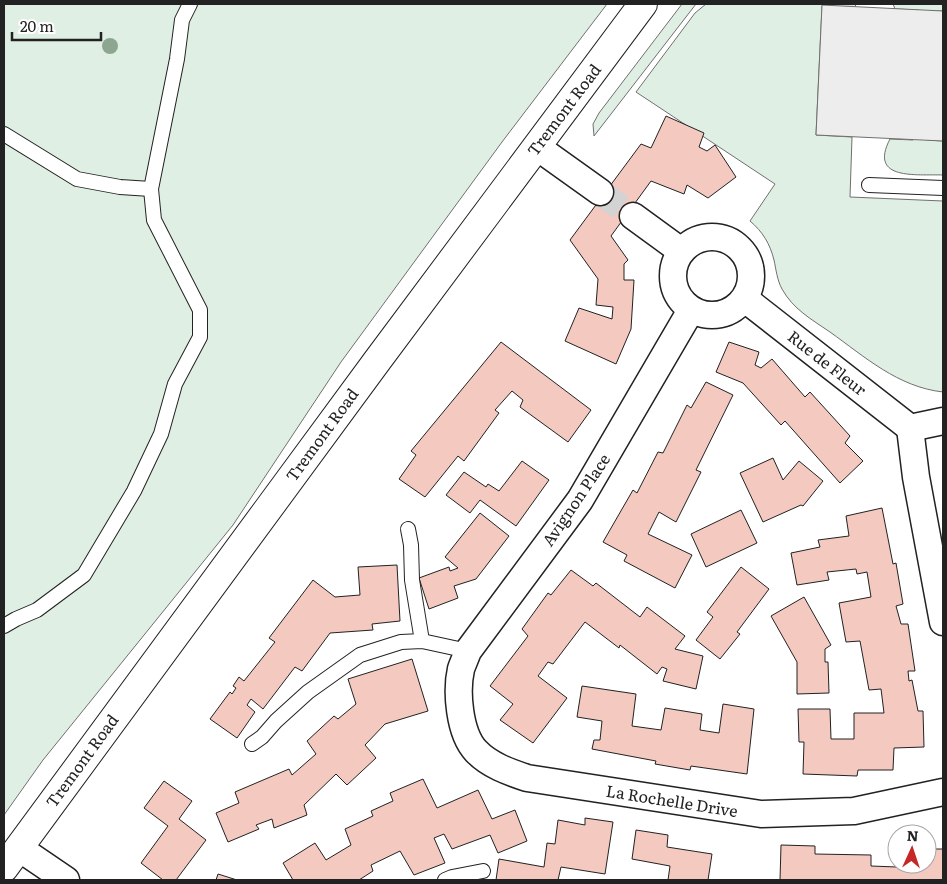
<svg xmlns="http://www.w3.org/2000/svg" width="947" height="884" viewBox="0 0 947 884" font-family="Literata,serif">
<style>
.green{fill:#e0efe3;stroke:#6f6f6f}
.parking{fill:#ededed;stroke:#6f6f6f}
.building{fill:#f3c9c0;stroke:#222}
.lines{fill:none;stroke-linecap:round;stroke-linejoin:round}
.minor-tunnel{stroke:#d3d3d3;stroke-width:26;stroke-dasharray:26 13;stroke-linecap:butt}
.service-casing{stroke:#222;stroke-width:16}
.minor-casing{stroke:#222;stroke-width:29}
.primary-casing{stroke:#222;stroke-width:30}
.service{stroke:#fff;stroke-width:14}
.minor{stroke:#fff;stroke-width:26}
.primary{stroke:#fff;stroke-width:28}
.tree{fill:#8da692}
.labels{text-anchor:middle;stroke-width:4;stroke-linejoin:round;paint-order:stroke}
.street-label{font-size:16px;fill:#222;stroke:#fff}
</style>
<rect width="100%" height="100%" fill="#fff"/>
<g class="green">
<path d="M4,4H607L502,142L341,362L233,525L43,760L4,815Z"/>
<path d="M682,4H696L594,136L593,124L599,113Z"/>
<path d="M706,4H856L855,7L822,6L816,135L852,137L850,197L943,201V392C898,387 865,357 830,332C811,319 793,309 782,289C777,280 776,269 774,260C770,244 763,232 750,221L775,184L636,92L695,13Z"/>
<path d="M893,4H943V11H934L927,140L943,141V175C917,174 868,181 890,139L913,140L919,10L895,9Z"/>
</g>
<path class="parking" d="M822,5L943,11V141L816,135Z"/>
<g class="building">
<path d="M666,116L704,133L699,147L707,151L715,145L736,177L708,198L687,185L684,194L651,181L611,236L628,260L624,264V280H634L631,329L616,364L565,341L579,308L612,319L613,307L596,305L598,279L570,240L641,144L651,148Z"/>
<path d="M501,342L591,410L568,442L520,407L523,400L512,391L495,410L499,413L464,461L458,456L425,497L399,479L416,455L411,451Z"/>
<path d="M729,342L759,352L755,365L761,368L772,359L805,397L810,392L850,436L845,443L863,461L840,483L785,421L781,425L743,383L716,372Z"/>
<path d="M706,382L733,395L696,470L701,472L676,522L659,512L648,534L692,555L675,588L624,561L627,555L603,542L633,490L637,493L658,452L663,453L687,405L691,408Z"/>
<path d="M773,458L783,480L799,461L823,481L803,506L801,505L763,522L740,473Z"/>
<path d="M522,461L549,480L516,526L480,500L470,513L446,495L464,472L486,487L488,484L499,491Z"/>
<path d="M882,508L893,564L896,563L903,604L896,606L901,624H908L915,671H908L909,681L912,680L918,711H923L924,747L894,748L893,770H858L857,776L803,774L804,742H799L798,709H830L831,739H854V713H884L881,689L869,690L860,641L846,642L839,603L871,597L867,572L857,574L856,569L827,572L829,580L797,585L791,553L820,547L818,540L849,536L846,516Z"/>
<path d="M741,510L757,543L706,567L691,534Z"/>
<path d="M480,513L509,536L476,579L454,586L458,598L429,609L419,578L449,567L450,571L458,568L445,557Z"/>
<path d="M397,565L400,621L372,624L373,630L330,633L302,671L295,667L263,709L251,699L247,705L255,712L237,738L210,719L230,692L232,694L236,688L233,686L239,677L244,681L275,642L269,638L313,580L335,597L360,595L358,567Z"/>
<path d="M741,567L769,589L737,632L740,634L720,659L696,640L713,617L707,612Z"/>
<path d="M571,570L593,586L596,583L640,617L647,607L685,636L675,649L703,656L696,689L663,681L667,669L662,667L657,674L620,645L619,648L585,622L553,664L548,662L538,676L567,698L533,743L500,720L513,704L490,686L528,636L522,629L548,593L551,595Z"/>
<path d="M804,597L831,645L825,649V662H828L829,693L797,694V662L771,616Z"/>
<path d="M412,659L428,711L385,724L365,745L376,758L347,785L336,774L304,805L307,815L274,828L272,819L256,825L259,829L228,842L216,813L239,803L235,792L289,769L292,775L316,754L307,741L334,716L338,719L356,704L348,679Z"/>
<path d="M582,686L636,694L632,726L661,730L665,708L702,714L700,730L719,733L723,704L754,709L747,774L691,766L690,770L655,764L656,761L592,749L594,740H600L602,721L577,717Z"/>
<path d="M423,779L437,808L478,790L492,819L515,810L527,841L498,853L490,835L452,849L444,834L434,838L445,863L414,875L400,851L371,865L373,871L359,880H293L283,863L315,843L326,860L351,845L345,829L373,816L371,811L393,801L390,793Z"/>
<path d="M164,781L192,801L179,819L206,840L176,880H163L141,863L168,826L144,808Z"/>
<path d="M585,818L613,822L605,874L561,867L558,880H496L499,859L544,867L547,843L555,844L558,820L585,825Z"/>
<path d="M636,830L668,835L667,847L712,854L708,880H668L670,866L632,859Z"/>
<path d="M781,845L815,846V854L871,855V866L897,867V849V864H927V849H943V880H780Z"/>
<path d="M218,874L237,880H216Z"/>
</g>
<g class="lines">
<path class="minor-tunnel" d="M600,192L633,216"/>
<defs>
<g id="service">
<path d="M4,134L77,179L120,187L151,189"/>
<path d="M869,185L943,188"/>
<path d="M408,529L411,545L412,580L422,641"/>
<path d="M4,626L16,619L37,610L84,575L134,491L161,434L175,384L200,337V310L154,220L151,189L177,59L182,20L190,4"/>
<path d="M252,744L262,737L276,721L308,692L360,655L401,642L422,641L468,651"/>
<path d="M445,880L452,877L483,871"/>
</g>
<g id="minor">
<path d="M537,147L600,192"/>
<path d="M633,216L681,251"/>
<circle cx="712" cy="276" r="39"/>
<path d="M745,299L910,428L943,421"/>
<path d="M691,310L580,500L468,651C466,657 463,663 461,669C456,691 459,733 476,751C489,765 509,772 527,778L761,814L854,811L943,792"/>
<path d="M910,428L916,477L943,622"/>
<path d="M19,848L66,880"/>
</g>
<path id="primary" d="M4,868L377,361L643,4"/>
</defs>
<use href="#service" class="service-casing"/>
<use href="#minor" class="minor-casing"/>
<use href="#primary" class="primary-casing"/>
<use href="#service" class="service"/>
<use href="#minor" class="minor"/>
<use href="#primary" class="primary"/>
</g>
<circle class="tree" cx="110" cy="46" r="8"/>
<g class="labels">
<g class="street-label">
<text transform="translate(564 110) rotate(-53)" y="6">Tremont Road</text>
<text transform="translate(827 363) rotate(38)" y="6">Rue de Fleur</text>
<text transform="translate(322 435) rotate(-54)" y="6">Tremont Road</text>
<text transform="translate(576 500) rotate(-56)" y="6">Avignon Place</text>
<text transform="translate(82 761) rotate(-54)" y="6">Tremont Road</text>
<text transform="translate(672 801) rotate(9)" y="6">La Rochelle Drive</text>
</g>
</g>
<rect width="947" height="884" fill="none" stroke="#222222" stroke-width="10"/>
<g transform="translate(912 849) rotate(3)"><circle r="24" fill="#ffffff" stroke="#a7a7a7"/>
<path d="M0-4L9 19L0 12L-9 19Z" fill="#c62828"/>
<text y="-8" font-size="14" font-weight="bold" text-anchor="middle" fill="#222222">N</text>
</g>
<path d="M12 32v8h89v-8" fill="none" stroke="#222222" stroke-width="2.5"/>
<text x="20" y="32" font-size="15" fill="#222222" stroke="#ffffff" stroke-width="4" paint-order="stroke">20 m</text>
</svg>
